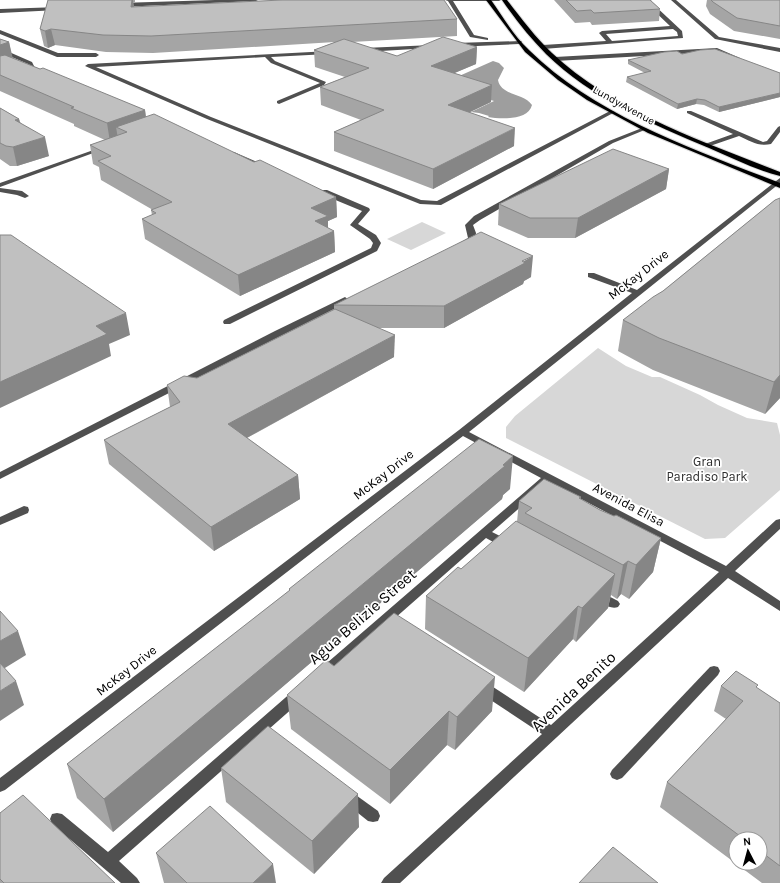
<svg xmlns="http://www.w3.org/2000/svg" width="780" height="883" viewBox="0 0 780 883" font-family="Karla,sans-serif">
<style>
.green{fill:#d7d7d7}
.water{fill:#9e9e9e}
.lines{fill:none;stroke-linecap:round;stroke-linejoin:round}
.major-casing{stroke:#dbdbdb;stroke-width:2}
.minor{fill:#505050;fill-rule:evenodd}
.major{fill:#000;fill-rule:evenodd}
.wall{fill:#a5a5a5;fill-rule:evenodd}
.shaded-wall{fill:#868686}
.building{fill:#c0c0c0;stroke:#868686}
.labels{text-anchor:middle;stroke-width:3.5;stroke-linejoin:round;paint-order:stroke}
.far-street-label{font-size:11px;fill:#000;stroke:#fff}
.street-label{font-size:13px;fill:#000;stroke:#fff}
.park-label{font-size:13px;fill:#2e2e2e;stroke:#fff}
.near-street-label{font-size:16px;fill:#000;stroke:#fff}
</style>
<rect width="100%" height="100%" fill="#fff"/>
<g class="green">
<path d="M422,222L446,233L411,250L387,239Z"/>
<path d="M598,348L626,366L652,377H660L700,395L718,405L747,418L777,423L780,435V490L725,538L705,539L506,438V427L515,416Z"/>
</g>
<path class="water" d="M493,61L499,63L504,68L498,80C501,96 524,93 532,105C528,121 500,119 488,117L489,116L479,113L471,112L494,101L441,84Z"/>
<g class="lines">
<defs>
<g id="major">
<path d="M486,0H491C503,17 514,36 529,50C596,116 695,150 780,183V188L648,133L587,100L558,80L525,52Z"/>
<path d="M502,0H507C521,18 535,37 552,53C615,112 702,141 780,172V176C756,170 732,158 709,148C652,124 591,98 546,54C530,38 515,19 502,0Z"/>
</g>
</defs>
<use href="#major" class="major-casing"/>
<g class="minor">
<path d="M215,0H258L256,1L120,7L117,5L120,3Z"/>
<path d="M445,0H501L499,1H453L474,35L488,38V40L470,37L448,1Z"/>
<path d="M647,0H651L652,3L682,31L683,38L543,49L540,47L543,45L606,41L599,33L602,31L670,26L648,5ZM673,29L677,32L678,36L612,41L606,34Z"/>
<path d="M671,0H676L719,37L780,48V52L715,39Z"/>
<path d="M60,7V9L58,10L0,13V9Z"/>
<path d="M0,30L58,53H96L99,55L96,57H57L0,34Z"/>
<path d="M521,41L522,42L519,44L455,47L452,45L455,43Z"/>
<path d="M433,45L434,46L431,48L364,52L361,50L364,48Z"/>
<path d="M0,48L32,62L35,68L46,73L43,75L31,70L28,64L0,52Z"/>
<path d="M717,48L740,58L735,59L716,52L555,61L552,59L555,57Z"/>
<path d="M330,51L331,52L328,54L271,57L275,61L326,82L324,85L279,104L277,103V101L320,83L271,63L265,57L96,67L211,117L421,200L437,201L610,111L615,112L441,205L420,204L207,119L85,66L88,64Z"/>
<path d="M687,111H691L763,142L767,141L778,127L780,126V132L771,144C759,147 750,141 739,136L707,147L704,145L705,144L733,134L687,113Z"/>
<path d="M642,128L647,129L613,143L480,220L473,225L476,233L475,241L462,246L458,244L468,238L465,225L474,216L609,141Z"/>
<path d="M102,147L107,148L0,187V183Z"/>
<path d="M230,152H234L269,167L264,168L230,154Z"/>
<path d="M780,178V183L469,432L726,566L776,520L780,519V529L735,571L780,601V611L728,578L400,883H381L384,878L542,734L477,691L476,687L477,683L482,682L487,683L551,725L719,572L549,482L492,532L512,542L514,545L512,548H504L486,538L328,677L324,678L320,677L318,673L320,669L541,478L463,436L5,790L0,792V778L459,430L632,293L588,277V273H594L637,290Z"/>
<path d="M0,188L22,191L29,196L25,198L17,195L0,192Z"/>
<path d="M321,190H327L369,208L370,210L358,224L376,235L381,243L377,251L230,324H224L223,322L224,320L371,248L373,243L370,239L350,225L362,211L321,194Z"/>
<path d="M345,297L349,300L348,302L0,479V472L275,331Z"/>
<path d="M24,506L28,507L29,510L28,513L0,525V517Z"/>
<path d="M599,591L618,601L620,604L618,607C610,610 597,602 593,595L595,592Z"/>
<path d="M714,666L718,667L720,671L718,675L622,778L617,780L612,778L610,774L612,770L710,667Z"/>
<path d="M298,690L303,691L304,695L303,699L119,861L137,878L140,883H121L52,824L50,819L52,814L57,813L62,814L108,852L293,691Z"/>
<path d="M348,791L353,793L378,811L380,816L378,821L373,822L368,821L343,801L341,797L343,793Z"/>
</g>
<use href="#major" class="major"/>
</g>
<g class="wall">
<path d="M48,0H135V2H133L134,7L457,19V36L352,42L397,56L477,47L476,64L454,73L492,85L491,102L470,112L514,146L433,189L334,151V132L361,120L321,105L320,87L345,77L315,67L314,50L335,42L153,53L106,52L55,45L48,48L44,46L40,29Z"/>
<path d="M554,0H650L660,9L659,21L592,25L590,22L575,23Z"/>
<path d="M707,0H780V39L734,31L710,14L706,6Z"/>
<path d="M0,39L9,42L12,58L145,110L146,117L336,197L337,217L328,221V228L334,231L335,252L240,296L145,239L142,219L152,215L151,210H153L101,180L99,167L93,164L90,145L105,140L74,126V124L0,91Z"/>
<path d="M682,54L780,73V97L719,112L704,105L696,104L677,109L626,82L627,77L645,73L628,64V60Z"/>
<path d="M0,108L19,119L20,122L49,156L17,166H10L0,159Z"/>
<path d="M669,169L666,189L575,238H528L498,225L499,204Z"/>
<path d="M775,200L780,398L765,414L653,370L618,351L623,320L663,291Z"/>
<path d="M531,277L524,281L523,284L444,328H379L394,357L247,438L298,475L300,499L214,551L109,464L104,440L170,407L167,385L197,378L334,309V305Z"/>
<path d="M510,489L503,495L502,499L113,832L77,798L67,764L289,591V589Z"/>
<path d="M581,497L580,499L600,510L661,538L653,572L629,599L621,594L617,599L611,595L608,608L576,642L573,639L524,692L425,629L426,596L461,569L517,522L519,501Z"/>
<path d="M334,666L492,711L455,750L447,745L390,804L291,729L287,695Z"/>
<path d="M721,686L757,688L780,703V883H762L660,807L667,782L726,719L714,711ZM736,839H760V863H736Z"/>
<path d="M221,768L359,827L314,874L226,802Z"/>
<path d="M0,813L115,883H0Z"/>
<path d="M156,853L276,883H164Z"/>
</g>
<g class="shaded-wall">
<path d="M132,0H133L134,8L131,7Z"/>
<path d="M51,29L55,45L48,48L45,31Z"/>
<path d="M9,42L13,59L0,63V45Z"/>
<path d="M477,47L476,64L431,83V66Z"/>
<path d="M492,85L491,102L447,123L448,105Z"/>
<path d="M780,93V97L719,112V107Z"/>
<path d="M697,99L696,104L677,109L678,104Z"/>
<path d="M145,110L147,128L116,127L118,139L110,142L107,123Z"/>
<path d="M19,119L23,137L15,120Z"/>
<path d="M515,128L514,146L433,189V169Z"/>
<path d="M45,137L49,156L17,166L13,147Z"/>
<path d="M669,169L666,189L575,238L578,218Z"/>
<path d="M336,197L337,217L328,221V234L334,231L335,252L240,296L238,275L311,208Z"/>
<path d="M533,256L531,277L524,281L523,284L444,328V306Z"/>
<path d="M126,313L130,335L109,344L111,356L0,408V382L96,326Z"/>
<path d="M395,335L394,357L230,447L228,424Z"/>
<path d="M780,375V398L765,414L774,382Z"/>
<path d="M513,456L510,489L503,495L502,499L113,832L104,799Z"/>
<path d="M298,475L300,499L214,551L211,527Z"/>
<path d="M661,538L653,572L629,599L636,565Z"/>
<path d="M628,561L621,594L617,599L623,565Z"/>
<path d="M615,574L608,608L576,642L582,608Z"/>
<path d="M578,606L573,639L524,692L528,658Z"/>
<path d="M18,631L26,655L0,671V641Z"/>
<path d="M495,677L492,711L455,750L457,717Z"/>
<path d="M16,681L24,705L0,721V691Z"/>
<path d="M449,711L447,745L390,804V770Z"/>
<path d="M358,794L359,827L314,874L312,841Z"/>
<path d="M273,864L276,883H253Z"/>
</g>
<g class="building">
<path d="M48,0H132L131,7L282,0H444L457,19L151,36L103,35L51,29L45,31L40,29Z"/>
<path d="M566,0H650L660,9L594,13L591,10L577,11Z"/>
<path d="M711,0H780V26L737,18L713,2Z"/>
<path d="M443,37L477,47L431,66L492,85L448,105L515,128L433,169L334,132L384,110L320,87L369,68L314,50L344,39L397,56Z"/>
<path d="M0,39L9,42L0,45Z"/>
<path d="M715,49L780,73V93L719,107L705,100L697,99L678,104L627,77L651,71L628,60L664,52L677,51L682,54L700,50Z"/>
<path d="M5,55L40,69L43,68L145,110L107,123L71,108L74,107L0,75V56Z"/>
<path d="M0,108L19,119L15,120L45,137L13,147L6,146L0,143Z"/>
<path d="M154,114L254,162L260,160L336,197L311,208L328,216L315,221L334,231L238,275L142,219L156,213L151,210L172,202L98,161L111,156L90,145L127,132L116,127Z"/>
<path d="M613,149L669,169L578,218H530L499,204Z"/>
<path d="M780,198V375L774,382L659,338L623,320L653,297L663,291L775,200Z"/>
<path d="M481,232L533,256L522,261L525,263L444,306L334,305Z"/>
<path d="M0,235H11L126,313L96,326L107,334L0,382Z"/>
<path d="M335,309L395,335L228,424L298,475L211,527L104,440L180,402L167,385L184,376L197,378Z"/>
<path d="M479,439L513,456L503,465L505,466L104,799L67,764L290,590L289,589Z"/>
<path d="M544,479L581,497L579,498L600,510L614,516L616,515L661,538L636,565L628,561L623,565L525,513L532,508L519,501Z"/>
<path d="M516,521L615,574L582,608L578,606L528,658L426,596L458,567L461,569Z"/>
<path d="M0,611L18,631L0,641Z"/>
<path d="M394,613L495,677L457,717L449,711L390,770L287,695L326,660L334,666Z"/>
<path d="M0,663L16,681L0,691Z"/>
<path d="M736,671L758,685L756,687L780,703V866L760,851V839H744L667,782L743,701L721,686Z"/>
<path d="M268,726L358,794L312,841L221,768Z"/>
<path d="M23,795L115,883H4L0,879V813Z"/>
<path d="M210,806L273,864L253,883H187L156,853Z"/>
<path d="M613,847L658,883H579Z"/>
</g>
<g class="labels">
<g class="far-street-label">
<text transform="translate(624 105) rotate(29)" y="4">Lundy Avenue</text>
</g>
<g class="street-label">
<text transform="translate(638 274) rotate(-38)" y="5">McKay Drive</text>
<text transform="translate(383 474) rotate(-38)" y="5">McKay Drive</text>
<text transform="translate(629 504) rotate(28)" y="5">Avenida Elisa</text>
<text transform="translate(126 670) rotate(-38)" y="5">McKay Drive</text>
</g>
<g class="park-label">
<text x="707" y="466">Gran<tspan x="707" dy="15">Paradiso Park</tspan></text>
</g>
<g class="near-street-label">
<text transform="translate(362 616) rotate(-41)" y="6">Agua Belizie Street</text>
<text transform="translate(573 691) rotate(-43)" y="6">Avenida Benito</text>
</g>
</g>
<g transform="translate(748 851) rotate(354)"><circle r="19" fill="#ffffff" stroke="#999999"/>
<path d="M0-3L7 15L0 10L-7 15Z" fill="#000000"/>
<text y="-6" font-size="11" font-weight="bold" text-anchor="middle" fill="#000000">N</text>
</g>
</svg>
